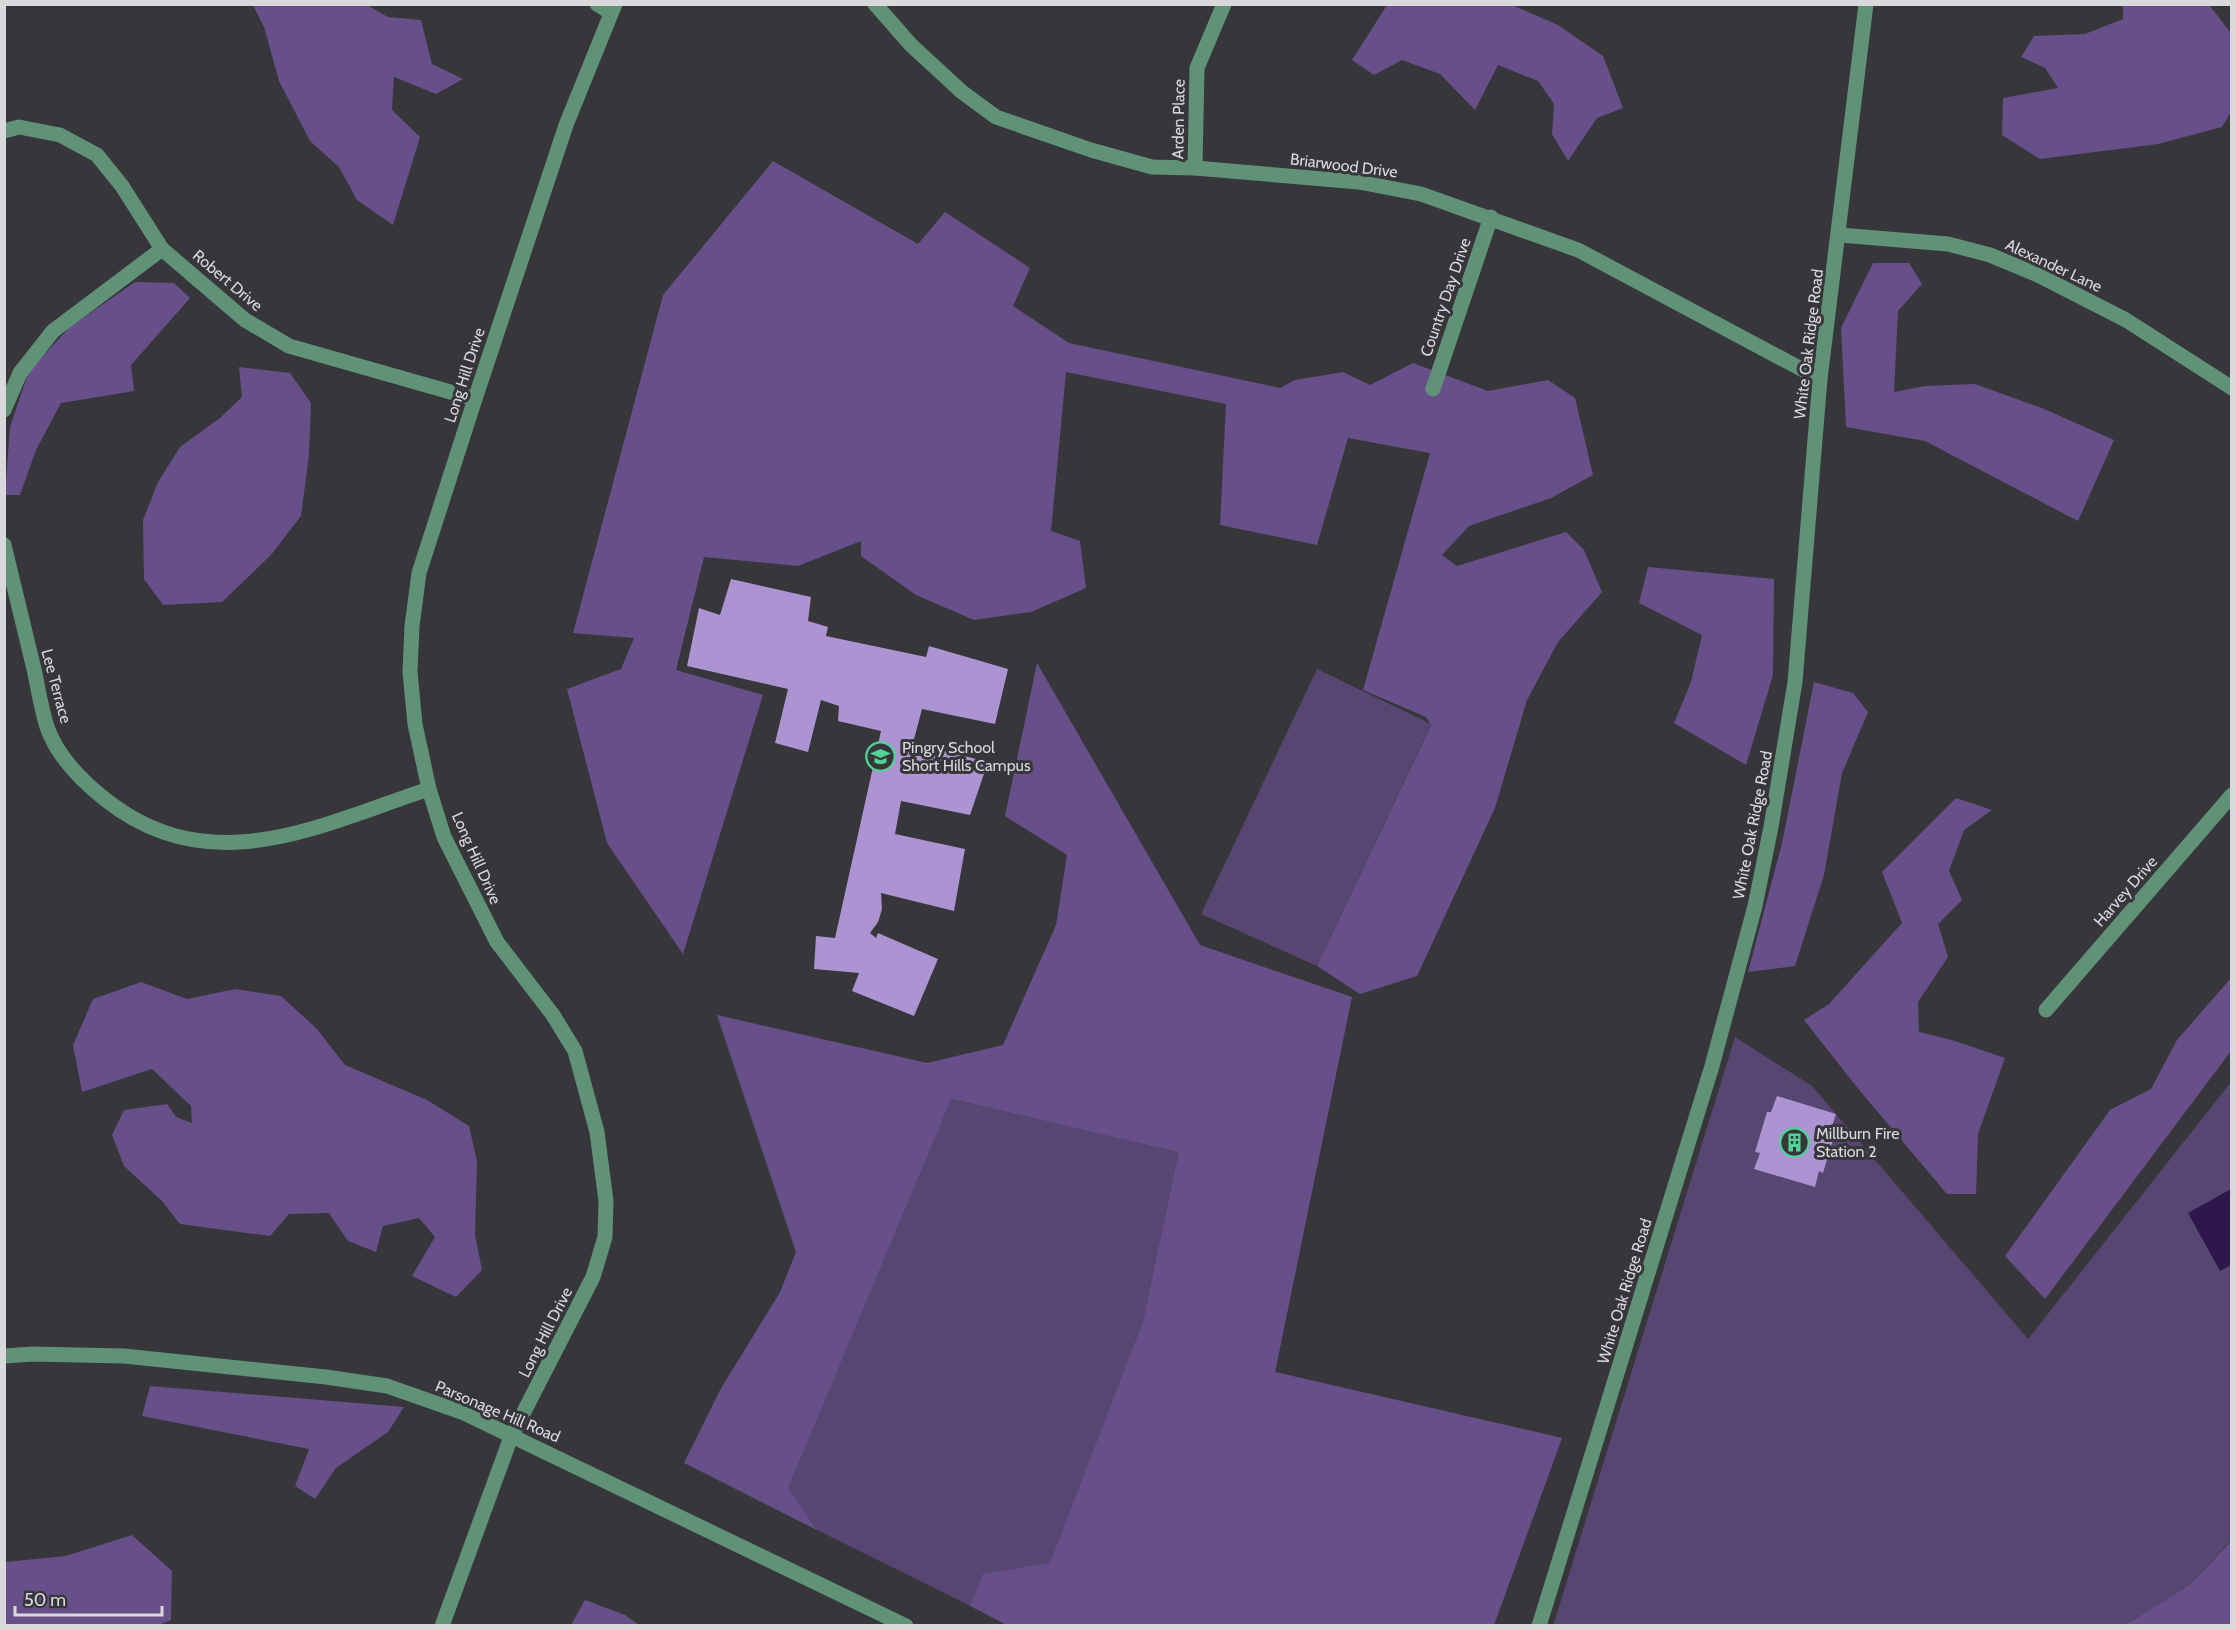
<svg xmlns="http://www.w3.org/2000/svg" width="2236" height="1630" viewBox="0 0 2236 1630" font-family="Cabin,sans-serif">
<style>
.green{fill:#574671}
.forest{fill:#675089}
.water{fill:#2e174a}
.building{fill:#ac94d2}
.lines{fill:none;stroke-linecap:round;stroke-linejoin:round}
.minor{stroke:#609277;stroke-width:15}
.labels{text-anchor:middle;stroke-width:6;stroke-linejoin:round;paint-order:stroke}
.street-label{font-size:16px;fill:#d9d8db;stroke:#37363a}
.poi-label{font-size:16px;fill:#d9d8db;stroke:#37363a;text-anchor:start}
</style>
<rect width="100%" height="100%" fill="#37363a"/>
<g class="green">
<path d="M1317,669L1431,724L1317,966L1201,914Z"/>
<path d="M1735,1037L1812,1086L2028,1339L2231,1082V1540L2191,1584L2125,1625L1553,1626Z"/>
<path d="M950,1099L1179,1151L1325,1126L1275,1372L1562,1438L1494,1625H1009L817,1530L787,1488Z"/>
</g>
<g class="forest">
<path d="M2123,4L2209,5L2231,33V112L2222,127L2158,144L2040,159L2002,135L2003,98L2058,88L2045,68L2021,57L2034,36L2085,34L2123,19Z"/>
<path d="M253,5H367L388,17L421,20L432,64L463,79L436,94L394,77L392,110L420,137L393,225L357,200L339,167L310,141L279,81L264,27Z"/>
<path d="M1387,5H1512L1558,25L1603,56L1623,108L1597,118L1568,161L1552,134L1554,104L1538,81L1498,65L1475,110L1440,74L1402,60L1374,75L1352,60Z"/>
<path d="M773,161L918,244L945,212L1030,268L1013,306L1069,343L1280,388L1295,380L1343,372L1370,385L1413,363L1488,391L1548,380L1575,398L1593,475L1551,498L1469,526L1442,555L1457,566L1566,532L1584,550L1602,592L1558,642L1527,700L1495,808L1417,976L1360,994L1317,966L1431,725L1426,717L1363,690L1430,453L1348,438L1317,545L1220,525L1226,404L1066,372L1051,531L1080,541L1086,588L1031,612L974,620L916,595L861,556V541L798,566L704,557L676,670L763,695L683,954L607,843L567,689L621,669L634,638L573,633L663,295Z"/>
<path d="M1873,263H1909L1922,284L1898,311L1894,392L1925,386L1975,384L2042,408L2114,440L2078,521L1925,441L1846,427L1841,328Z"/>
<path d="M135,282L174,283L190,298L131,365L134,391L61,403L36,450L20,495H5L10,427L29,371L70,327Z"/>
<path d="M239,367L290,373L311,403L309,455L301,516L271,555L222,602L163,605L144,579L143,520L158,482L180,447L220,418L242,397Z"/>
<path d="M1648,567L1774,579L1773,675L1746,765L1674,723L1691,682L1702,635L1639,603Z"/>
<path d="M1037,663L1200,945L1352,997L1275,1372L1562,1438L1494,1625L1009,1626L970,1606L983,1574L1050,1563L1143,1322L1179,1152L951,1099L788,1488L817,1530L684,1463L720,1390L780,1292L796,1252L717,1015L927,1063L1003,1045L1056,925L1067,855L1005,816Z"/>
<path d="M1814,682L1853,693L1868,712L1842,773L1824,875L1795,966L1748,972L1782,843Z"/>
<path d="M1956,798L1992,810L1964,830L1949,871L1962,900L1938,924L1948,957L1918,1002L1919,1032L1952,1040L2005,1058L1978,1134L1976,1194H1947L1860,1091L1804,1020L1829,1004L1902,923L1882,872Z"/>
<path d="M2231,978V1051L2045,1299L2005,1256L2110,1110L2151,1089L2177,1040Z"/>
<path d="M141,982L187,999L235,989L281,996L317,1029L345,1065L427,1100L469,1126L477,1161L475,1235L482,1270L456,1297L412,1276L435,1237L419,1218L383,1226L376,1252L348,1241L329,1213L289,1214L270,1236L180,1224L162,1201L124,1166L112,1135L124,1110L167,1104L176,1117L192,1123L191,1106L152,1069L82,1092L73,1045L93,999Z"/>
<path d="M150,1386L404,1407L388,1432L336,1468L315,1499L295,1486L309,1449L142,1416Z"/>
<path d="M132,1535L172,1571L171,1620L156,1626L5,1625V1562L66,1556Z"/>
<path d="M2231,1541V1625H2125L2191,1584Z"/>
<path d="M585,1600L625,1615L639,1625H571Z"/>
</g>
<path class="water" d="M2231,1189V1265L2220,1271L2188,1213Z"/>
<g class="building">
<path d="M731,579L811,597L808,621L828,627L826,636L926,657L929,646L1008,669L995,724L922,709L913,743L988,762L970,815L901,801L895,834L965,849L954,911L881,893L882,909L878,922L870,933L876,938L878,933L938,959L914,1016L852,991L859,973L814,969L816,936L835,938L881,731L838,721L839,706L821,700L808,752L775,743L788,689L687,666L699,608L720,615Z"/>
<path d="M1777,1096L1836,1114L1830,1132L1835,1133L1823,1173L1819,1171L1815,1187L1754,1169L1760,1153L1755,1152L1767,1112H1771Z"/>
</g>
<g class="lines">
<g class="minor">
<path d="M597,4L611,13"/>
<path d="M875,4L911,45L962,92L996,117L1091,150L1152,167L1195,168L1359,182L1421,194L1578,250L1820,379"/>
<path d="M4,131L19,127L60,135L97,155L122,186L162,249L245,320L289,346L475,399"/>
<path d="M1195,168L1197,68L1224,4"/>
<path d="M1840,235L1948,244L1990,255L2038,275L2126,320L2232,388"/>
<path d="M1433,389L1491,217"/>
<path d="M4,410L20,373L53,331L162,249"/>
<path d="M4,545C14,586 24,628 34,669C38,688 41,708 47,727C57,756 83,782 106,800C211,883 320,825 429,789"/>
<path d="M2046,1010L2232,795"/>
<path d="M4,1356L33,1354L124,1356L326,1377L387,1386L464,1413L906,1626"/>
<path d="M442,1626L511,1437L593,1277L605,1237L606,1201L597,1132L575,1051L553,1015L497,942L444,837L429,789L415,724L410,672L412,626L419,573L475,399L566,125L615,4"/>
<path d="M1539,1626L1712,1066L1755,906L1771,827L1795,682L1820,379L1866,4"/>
</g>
</g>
<defs>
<symbol id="school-ring" viewBox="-11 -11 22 22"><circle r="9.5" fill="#37363a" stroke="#51d397" stroke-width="1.5"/><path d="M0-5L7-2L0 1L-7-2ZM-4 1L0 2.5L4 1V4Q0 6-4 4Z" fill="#51d397"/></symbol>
<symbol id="building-ring" viewBox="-11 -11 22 22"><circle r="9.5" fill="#37363a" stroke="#51d397" stroke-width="1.5"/><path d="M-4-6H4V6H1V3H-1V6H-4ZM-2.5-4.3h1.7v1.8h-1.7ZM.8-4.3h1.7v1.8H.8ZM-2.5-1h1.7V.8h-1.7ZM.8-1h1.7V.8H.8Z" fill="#51d397"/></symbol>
</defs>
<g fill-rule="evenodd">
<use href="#school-ring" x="864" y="740" width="33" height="33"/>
<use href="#building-ring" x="1778" y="1126" width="33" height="33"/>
</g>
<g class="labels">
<g class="street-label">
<text transform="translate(1178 119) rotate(-89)" y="6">Arden Place</text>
<text transform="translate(1344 165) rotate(7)" y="6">Briarwood Drive</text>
<text transform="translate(2054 265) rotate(25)" y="6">Alexander Lane</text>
<text transform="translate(228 280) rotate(40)" y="6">Robert Drive</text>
<text transform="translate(1445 297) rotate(-71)" y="6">Country Day Drive</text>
<text transform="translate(1808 344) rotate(-83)" y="6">White Oak Ridge Road</text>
<text transform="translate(464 375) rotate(-72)" y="6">Long Hill Drive</text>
<text transform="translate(57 686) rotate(75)" y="6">Lee Terrace</text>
<text transform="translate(1752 825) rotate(-79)" y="6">White Oak Ridge Road</text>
<text transform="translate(477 858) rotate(66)" y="6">Long Hill Drive</text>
<text transform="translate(2125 891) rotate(-49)" y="6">Harvey Drive</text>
<text transform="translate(1624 1291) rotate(-73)" y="6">White Oak Ridge Road</text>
<text transform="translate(545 1332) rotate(-63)" y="6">Long Hill Drive</text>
<text transform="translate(498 1411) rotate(23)" y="6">Parsonage Hill Road</text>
</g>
<g class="poi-label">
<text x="902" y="753">Pingry School<tspan x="902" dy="18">Short Hills Campus</tspan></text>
<text x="1816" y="1139">Millburn Fire<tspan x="1816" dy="18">Station 2</tspan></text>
</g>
</g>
<rect width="2236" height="1630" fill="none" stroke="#d9d8db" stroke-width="12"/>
<path d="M15 1606v9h147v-9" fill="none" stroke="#d9d8db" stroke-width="3"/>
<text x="24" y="1606" font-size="18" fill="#d9d8db" stroke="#37363a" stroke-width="4.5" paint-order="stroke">50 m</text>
</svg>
